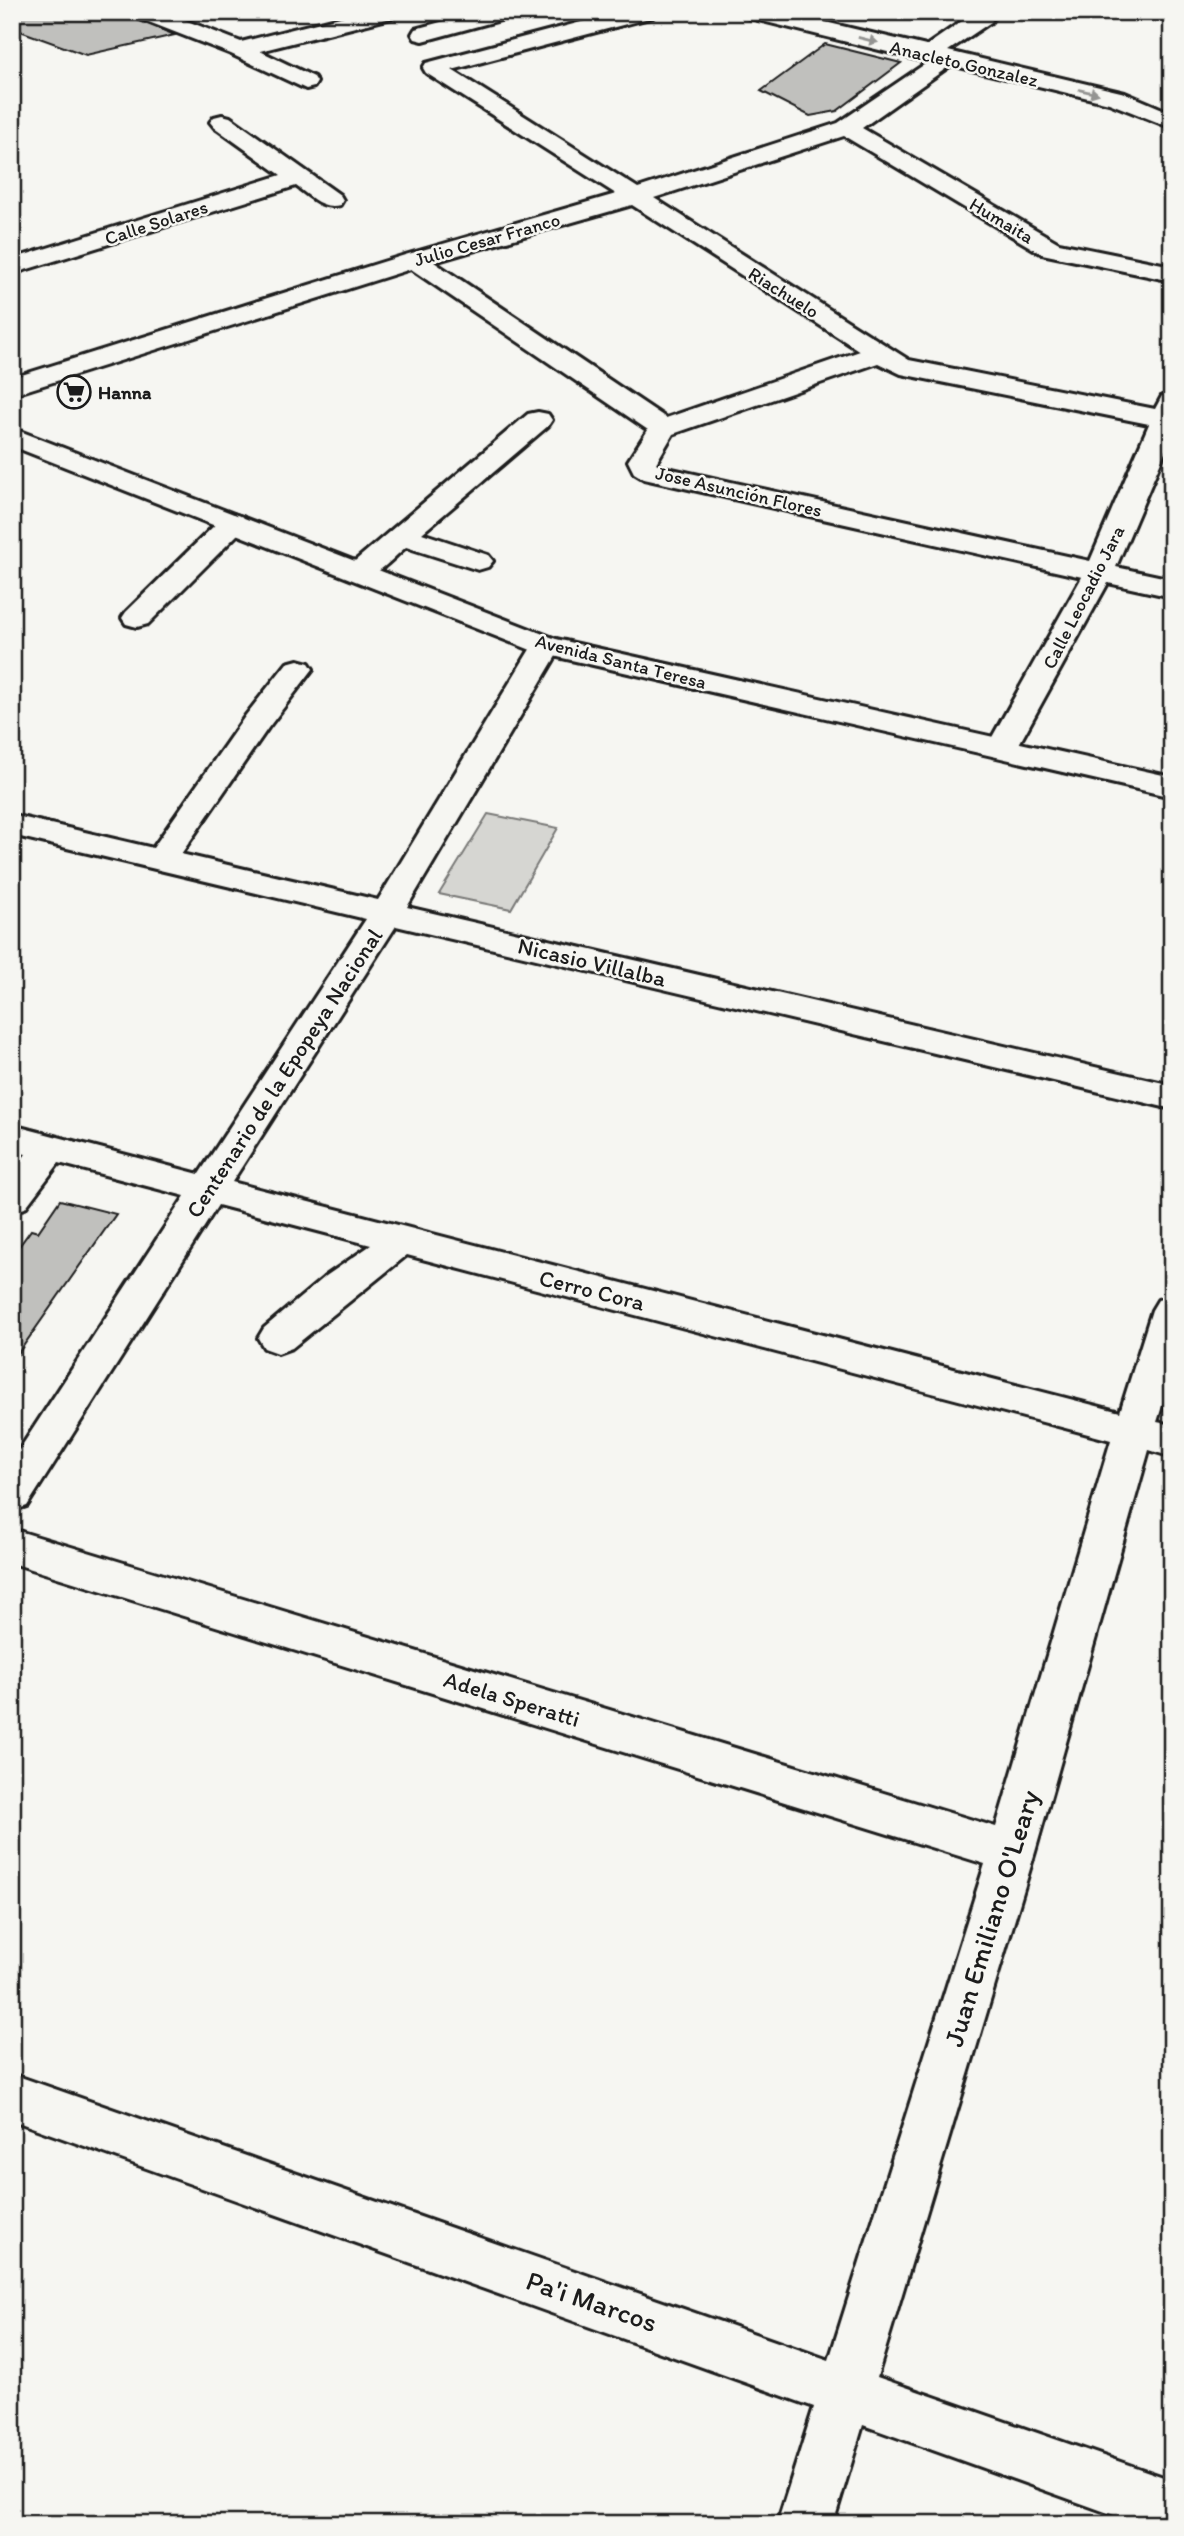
<svg xmlns="http://www.w3.org/2000/svg" width="1184" height="2536" viewBox="0 0 1184 2536" font-family="Itim,sans-serif">
<style>
.green{fill:#d6d6d2;stroke:#797977;stroke-width:2}
.building{fill:#c0c0bd;stroke:#1c1c1c;stroke-width:2}
.lines{fill:none;stroke-linecap:round;stroke-linejoin:round}
.minor-casing{stroke:#1c1c1c;stroke-width:6}
.major-casing{stroke:#1c1c1c;stroke-width:6}
.minor{fill:#f6f6f2;fill-rule:evenodd}
.major{fill:#f6f6f2;fill-rule:evenodd}
.oneway{fill:#949492}
.labels{text-anchor:middle;stroke-width:5;stroke-linejoin:round;paint-order:stroke}
.far-street-label{font-size:19px;fill:#1c1c1c;stroke:#f6f6f2}
.far-poi-label{font-size:19px;font-weight:bold;fill:#1c1c1c;stroke:#f6f6f2;text-anchor:start}
.street-label{font-size:23px;fill:#1c1c1c;stroke:#f6f6f2}
.near-street-label{font-size:28px;fill:#1c1c1c;stroke:#f6f6f2}
</style>
<rect width="100%" height="100%" fill="#f6f6f2"/>
<filter id="ink" filterUnits="userSpaceOnUse"><feTurbulence type="fractalNoise" baseFrequency=".0143" numOctaves="2"/><feDisplacementMap in="SourceGraphic" scale="14" xChannelSelector="R" yChannelSelector="G"/><feConvolveMatrix kernelMatrix="1 2 1 2 8 2 1 2 1" color-interpolation-filters="sRGB"/></filter>
<g filter="url(#ink)">
<path class="green" d="M488,814L558,828L511,909L439,894Z"/>
<g class="building">
<path d="M12,12H117L175,35L86,55L12,28Z"/>
<path d="M825,44L901,63L837,111L810,116L761,91Z"/>
<path d="M60,1200L116,1214L12,1362V1256L31,1230L38,1232Z"/>
</g>
<g class="lines">
<defs>
<g id="minor">
<path d="M133,12H164L241,42L360,12H398L395,17L260,51L314,77L317,82L314,87L306,89L231,54L136,17Z"/>
<path d="M478,12H514L511,17L423,41L415,39L412,34L415,29Z"/>
<path d="M619,12H656L653,17L452,70L638,188L838,123L928,62L746,17L743,12H783L926,46L975,12H990L994,17L991,22L948,51L1125,93L1172,113V128L1109,103L951,65L862,128L1059,243L1172,266V281L1042,254L844,136L654,198L909,360L1155,409L1162,396L1172,394V435L1116,567L1172,579V597L1108,583L1013,755L1002,757L991,755L986,748L1082,577L644,479L634,473L628,461L648,430L411,269L12,395V378L405,255L616,194L426,73L423,68L426,63ZM632,205L860,351L666,418L434,262ZM878,363L901,374L1149,424L1090,561L663,467L656,463L673,434Z"/>
<path d="M222,115L230,117L340,195L343,200L340,205C322,210 310,196 296,186L12,274V259L281,175L214,127L210,122L214,117Z"/>
<path d="M538,412L548,414L552,420L548,426L422,533L488,555L493,561L488,567L478,570L406,547C389,561 372,584 349,578L344,572L349,566L528,414Z"/>
<path d="M233,514L243,517L247,523L243,529L148,624L137,627L126,624L122,618L126,612L223,517Z"/>
<path d="M547,637L558,640L562,646L407,907L1172,1085V1109L396,926L232,1182L1120,1412L1152,1310L1158,1300L1172,1296V1374L1157,1422L1172,1425V1457L1149,1450L1035,1852L877,2377L1172,2480V2524H1139L863,2425L833,2524H777L814,2407L12,2120V2074L829,2360L985,1864L12,1563V1529L996,1827L1111,1440L407,1255L292,1348L278,1353L264,1348L258,1338L264,1328L326,1276L371,1245L218,1205L27,1506L12,1511V1461L185,1196L59,1163L25,1208L12,1212V1172L26,1154L12,1151V1125L199,1174L366,919L12,835V815L153,848L246,715L287,663L298,660L309,663L313,669L268,728L181,854L378,900L532,646L536,640Z"/>
</g>
<path id="major" d="M12,428L556,639L1172,777V797L536,652L12,446Z"/>
</defs>
<use href="#minor" class="minor-casing"/>
<use href="#major" class="major-casing"/>
<use href="#minor" class="minor"/>
<use href="#major" class="major"/>
</g>
<defs><path id="oneway-solid" d="M-6-.8H1V-3.2L6.5 0L1 3.2V.8H-6Z" transform="scale(1.75)"/></defs>
<g class="oneway">
<use href="#oneway-solid" transform="translate(868 40) rotate(14)"/>
<use href="#oneway-solid" transform="translate(1089 92) rotate(13)"/>
</g>
</g>
<defs>
<symbol id="supermarket-ring" viewBox="-11 -11 22 22"><circle r="9.5" fill="#f6f6f2" stroke="#1c1c1c" stroke-width="1.5"/><path d="M-6-5.5h2.5l.6 2H6L4.5 2H-2.5L-4.4-4H-6ZM-1.5 3.2a1.3 1.3 0 1 0 .1 0ZM3 3.2a1.3 1.3 0 1 0 .1 0Z" fill="#1c1c1c"/></symbol>
</defs>
<g fill-rule="evenodd">
<use href="#supermarket-ring" x="55" y="373" width="38" height="38"/>
</g>
<g class="labels">
<g class="far-street-label">
<text transform="translate(964 63) rotate(13)" y="7">Anacleto Gonzalez</text>
<text transform="translate(1002 220) rotate(31)" y="7">Humaita</text>
<text transform="translate(156 222) rotate(-18)" y="7">Calle Solares</text>
<text transform="translate(487 239) rotate(-16)" y="7">Julio Cesar Franco</text>
<text transform="translate(784 292) rotate(32)" y="7">Riachuelo</text>
<text transform="translate(739 491) rotate(13)" y="7">Jose Asunción Flores</text>
<text transform="translate(1083 597) rotate(-63)" y="7">Calle Leocadio Jara</text>
<text transform="translate(621 661) rotate(14)" y="7">Avenida Santa Teresa</text>
</g>
<g class="far-poi-label">
<text x="98" y="399">Hanna</text>
</g>
<g class="street-label">
<text transform="translate(592 962) rotate(13)" y="8">Nicasio Villalba</text>
<text transform="translate(284 1073) rotate(-57)" y="8">Centenario de la Epopeya Nacional</text>
<text transform="translate(592 1290) rotate(14)" y="8">Cerro Cora</text>
<text transform="translate(512 1699) rotate(17)" y="8">Adela Speratti</text>
</g>
<g class="near-street-label">
<text transform="translate(991 1918) rotate(-73)" y="10">Juan Emiliano O'Leary</text>
<text transform="translate(592 2301) rotate(19)" y="10">Pa'i Marcos</text>
</g>
</g>
<rect width="1184" height="2536" fill="none" stroke="#f6f6f2" stroke-width="42"/>
<rect x="21" y="21" width="1142" height="2494" fill="none" stroke="#1c1c1c" stroke-width="2.5" filter="url(#ink)"/>
</svg>
